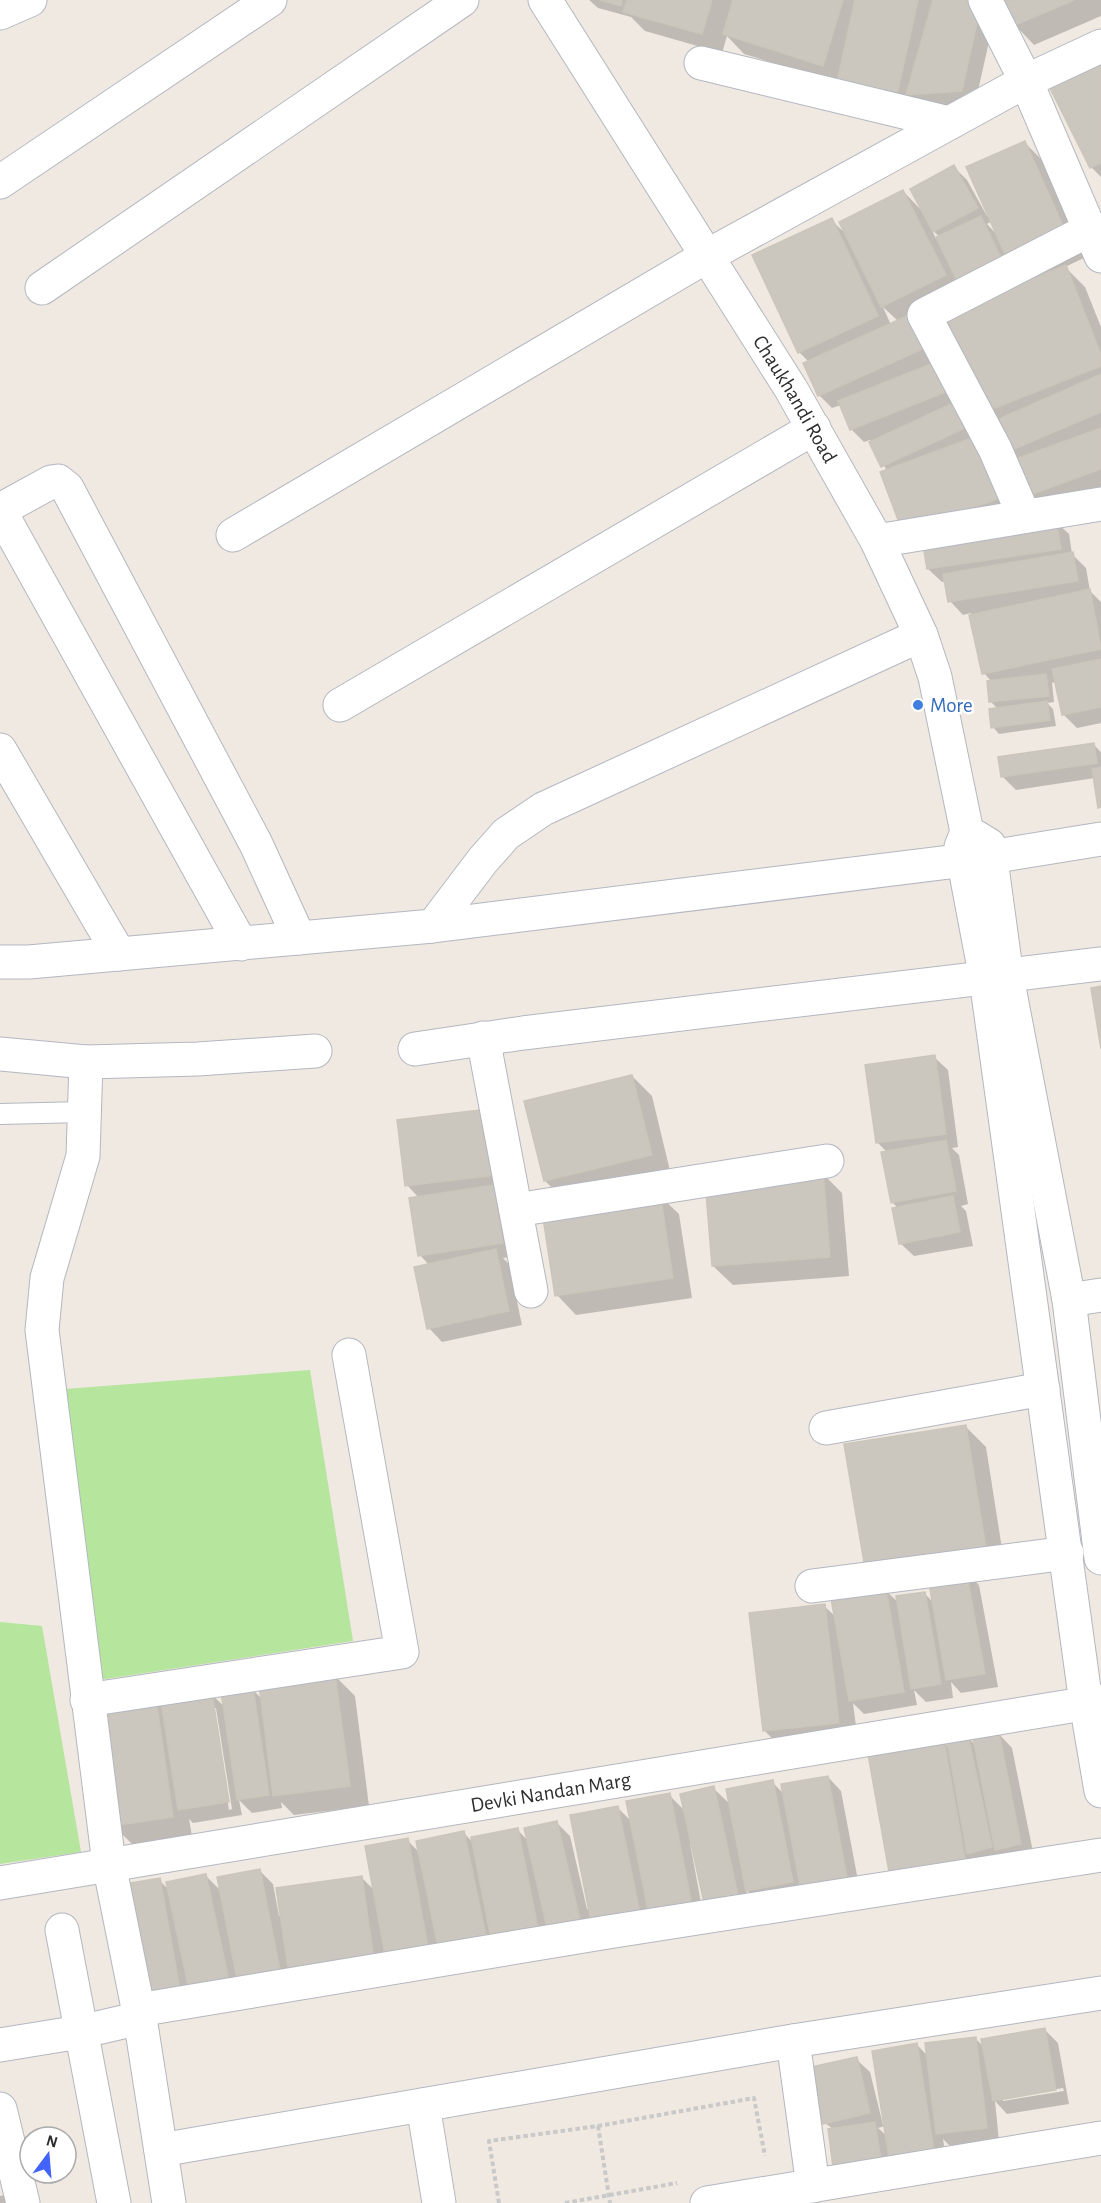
<svg xmlns="http://www.w3.org/2000/svg" width="1101" height="2203" viewBox="0 0 1101 2203" font-family="'Alegreya Sans',sans-serif">
<style>
.green{fill:#b6e59e}
.shadow{fill:#0003;fill-rule:evenodd}
.building{fill:#cbc7bf;stroke:#cbc5ba;stroke-width:1.5}
.lines{fill:none;stroke-linecap:round;stroke-linejoin:round}
.lane-casing{stroke:#b4b7c1;stroke-width:22}
.street-casing{stroke:#b4b7c1;stroke-width:35}
.secondary-casing{stroke:#b4b7c1;stroke-width:35}
.path{stroke:#c9c9c9;stroke-width:4;stroke-dasharray:4.5 3;stroke-linecap:butt}
.lane{stroke:#fff;stroke-width:20}
.street{stroke:#fff;stroke-width:33}
.secondary{stroke:#fff;stroke-width:33}
.shop-dot{fill:#3f7fe0;stroke:#fff;stroke-width:2}
.labels{text-anchor:middle;stroke-width:5;stroke-linejoin:round;paint-order:stroke}
.street-label{font-size:21px;fill:#2e2e2e;stroke:#fff}
.shop-label{font-size:21px;fill:#366cbe;stroke:#fff;text-anchor:start}
</style>
<rect width="100%" height="100%" fill="#efe9e1"/>
<g class="green">
<path d="M310,1370L353,1641L86,1682L65,1389Z"/>
<path d="M0,1622L42,1626L81,1852L0,1864Z"/>
</g>
<g class="shadow">
<path d="M589,0H979L995,15L975,104L921,108L744,54L727,36L722,53L645,31L631,17L598,8Z"/>
<path d="M1003,0H1101V16L1034,45L1015,25Z"/>
<path d="M1101,63V177L1091,167Z"/>
<path d="M1025,143L1045,163L1086,257L1065,267L1085,287L1101,327V487L1041,508L1028,495L1015,461L1006,453L996,428L981,413L943,316L1029,281L1008,261L1015,276L972,296L959,283L964,295L911,321L920,331L936,364L941,362L955,375L964,400L977,413L988,436L979,440L996,458L1019,518L986,531L1055,521L1069,534L1072,554L1086,568L1090,591L1101,602V723L1077,728L1064,715L1056,682L1052,683L1054,702L1047,703L1053,709L1056,726L999,734L993,727L990,710L998,709L991,702L989,682H992L984,673L971,613L963,615L950,601L946,581L942,582L928,569L925,551L904,532L882,473L887,471L870,440L864,442L851,429L841,405L832,408L819,395L805,363L809,362L799,352L754,256L831,220L846,234L841,222L903,191L922,211L912,190L954,167L967,180L987,216L989,215L968,168ZM992,221L997,235L987,224ZM932,230L940,237L936,239ZM883,307L898,321L891,325Z"/>
<path d="M1093,744L1101,752V808L1095,778L1016,790L1003,777Z"/>
<path d="M934,1057L948,1070L958,1147L952,1148L959,1155L968,1204L961,1206L966,1211L973,1246L914,1256L900,1243L899,1209L892,1202L887,1152L878,1143Z"/>
<path d="M632,1076L652,1096L671,1175L565,1200L545,1181Z"/>
<path d="M501,1125L516,1256L503,1258L509,1264L522,1325L442,1342L429,1328V1265L420,1255L419,1198L407,1185Z"/>
<path d="M822,1173L842,1193L849,1276L733,1285L713,1266Z"/>
<path d="M659,1195L679,1214L692,1298L576,1315L557,1295Z"/>
<path d="M966,1427L986,1447L1006,1574L973,1579L979,1585L998,1687L961,1693L951,1682L953,1698L926,1702L914,1690L917,1705L864,1714L853,1703L858,1742L784,1751L765,1731L824,1606L836,1617L885,1591ZM931,1586L934,1603L925,1594L899,1603L888,1593Z"/>
<path d="M335,1676L355,1696L369,1806L294,1815L281,1802L282,1808L252,1813L239,1800L242,1815L193,1823L189,1819L192,1836L133,1845L113,1825L156,1700L164,1709L212,1695L225,1707L252,1689L262,1699ZM213,1708H216L232,1809L229,1810Z"/>
<path d="M999,1734L1012,1748L1034,1857L910,1891L944,1742L950,1749L968,1737L976,1746Z"/>
<path d="M828,1777L841,1791L860,1891L761,1904L746,1889L751,1913L692,1843H690L704,1919L154,2011L159,1880L169,1890L205,1875L221,1891L259,1870L273,1884L279,1916L361,1877L375,1891L407,1840L420,1853L464,1833L474,1844L517,1829L528,1841L556,1822L570,1836L587,1909H590L618,1808L632,1822L669,1795L685,1811L713,1788L731,1805L772,1782L784,1794Z"/>
<path d="M1045,2030L1058,2043L1069,2104L1007,2114L995,2101L999,2141L951,2147L943,2139L947,2164L893,2173L825,2123L856,2059L870,2072L883,2125L917,2045L929,2057L975,2038L985,2048ZM1063,2088L1064,2091L1003,2101V2098ZM885,2126L887,2136L878,2128Z"/>
<path d="M13,2193L23,2203H0V2196Z"/>
</g>
<g class="building">
<path d="M600,0H622L621,6Z"/>
<path d="M627,0H712L702,34L623,12Z"/>
<path d="M733,0H843L823,66L723,34Z"/>
<path d="M855,0H918L895,104L835,91Z"/>
<path d="M933,0H982L962,91L906,95Z"/>
<path d="M1002,0H1074L1013,26Z"/>
<path d="M1101,61V163L1090,168L1049,86Z"/>
<path d="M1025,141L1068,237L1009,263L966,167Z"/>
<path d="M954,165L978,208L933,232L910,189Z"/>
<path d="M903,190L946,275L881,307L839,222Z"/>
<path d="M981,216L1003,262L958,283L936,237Z"/>
<path d="M832,218L878,316L798,353L752,255Z"/>
<path d="M1066,265L1101,355V366L980,414L941,315Z"/>
<path d="M907,316L923,349L818,396L803,363Z"/>
<path d="M941,360L953,389L850,430L838,401Z"/>
<path d="M1101,374V412L1005,453L992,422Z"/>
<path d="M964,398L976,423L881,467L869,442Z"/>
<path d="M1101,428V469L1027,496L1013,460Z"/>
<path d="M977,436L1000,498L903,533L880,472Z"/>
<path d="M1056,519L1061,549L927,569L922,539Z"/>
<path d="M1073,552L1078,581L948,602L943,574Z"/>
<path d="M1090,589L1101,649L982,674L969,615Z"/>
<path d="M1101,659V707L1062,715L1052,669Z"/>
<path d="M1046,674L1049,696L989,702L987,681Z"/>
<path d="M1047,701L1050,720L991,728L989,709Z"/>
<path d="M1094,743L1097,763L1001,777L998,757Z"/>
<path d="M1101,767V807L1098,808L1092,769Z"/>
<path d="M1101,986V1049L1091,988Z"/>
<path d="M935,1055L946,1134L876,1143L865,1065Z"/>
<path d="M632,1075L652,1155L544,1181L524,1101Z"/>
<path d="M488,1109L496,1175L405,1186L397,1120Z"/>
<path d="M946,1140L956,1191L891,1203L881,1152Z"/>
<path d="M823,1171L830,1257L712,1266L705,1180Z"/>
<path d="M494,1185L503,1243L418,1256L409,1198Z"/>
<path d="M660,1193L673,1278L555,1296L542,1211Z"/>
<path d="M953,1196L960,1232L899,1244L892,1208Z"/>
<path d="M496,1249L509,1311L427,1329L414,1267Z"/>
<path d="M966,1425L987,1555L866,1574L844,1444Z"/>
<path d="M966,1570L985,1674L946,1680L928,1578Z"/>
<path d="M886,1589L904,1692L849,1701L831,1598Z"/>
<path d="M925,1592L941,1684L911,1689L896,1596Z"/>
<path d="M825,1604L839,1723L763,1731L749,1613Z"/>
<path d="M335,1674L350,1786L273,1796L259,1684Z"/>
<path d="M253,1687L269,1795L237,1800L221,1692Z"/>
<path d="M212,1693L229,1802L178,1810L161,1701Z"/>
<path d="M156,1699L173,1817L112,1826L95,1707Z"/>
<path d="M999,1733L1021,1844L995,1850L973,1738Z"/>
<path d="M968,1736L992,1847L967,1854L947,1740Z"/>
<path d="M944,1741L965,1859L889,1872L868,1754Z"/>
<path d="M828,1776L847,1878L800,1886L781,1784Z"/>
<path d="M773,1780L793,1882L746,1891L726,1789Z"/>
<path d="M714,1786L739,1900L705,1907L680,1794Z"/>
<path d="M670,1793L692,1906L649,1915L626,1801Z"/>
<path d="M618,1806L640,1913L591,1922L570,1815Z"/>
<path d="M557,1821L581,1924L548,1932L524,1828Z"/>
<path d="M518,1828L539,1934L492,1943L471,1837Z"/>
<path d="M464,1831L488,1946L440,1956L416,1841Z"/>
<path d="M408,1838L428,1947L385,1955L365,1846Z"/>
<path d="M260,1869L281,1975L238,1984L217,1877Z"/>
<path d="M206,1874L229,1981L189,1990L166,1882Z"/>
<path d="M362,1876L374,1961L289,1974L276,1888Z"/>
<path d="M160,1878L180,1990L139,1998L118,1885Z"/>
<path d="M1045,2028L1056,2090L993,2101L981,2039Z"/>
<path d="M976,2037L987,2128L936,2134L925,2043Z"/>
<path d="M917,2043L934,2151L889,2158L872,2051Z"/>
<path d="M857,2057L870,2113L823,2124L811,2067Z"/>
<path d="M875,2122L881,2160L833,2167L828,2129Z"/>
</g>
<g class="lines">
<defs>
<path id="lane" d="M0,1114L84,1112"/>
<g id="street">
<path id="s1" d="M545,0L791,389L877,541L921,635L935,677L967,832"/>
<path d="M985,0L1026,81L1101,256"/>
<path d="M0,13L30,0"/>
<path d="M701,63L949,123"/>
<path d="M0,182L270,0"/>
<path d="M42,288L462,0"/>
<path d="M0,510L51,482L58,481L67,488L256,844L299,938"/>
<path d="M0,511L241,944"/>
<path d="M1024,516L995,449L924,315L1089,230"/>
<path d="M233,535L707,256L1026,81L1101,46"/>
<path d="M877,541L1101,504"/>
<path d="M340,705L814,428"/>
<path d="M0,750L119,954"/>
<path d="M967,832L961,847L986,979L1086,1703L1101,1791"/>
<path d="M976,837L989,845L1007,977L1069,1300L1101,1558"/>
<path d="M433,926L483,860L506,834L543,809L921,635"/>
<path d="M483,1038L531,1291"/>
<path d="M415,1049L523,1033L1101,964"/>
<path d="M0,1054L86,1062L198,1059L315,1051"/>
<path d="M86,1062L83,1156L47,1278L42,1330L109,1864L140,2018L169,2203"/>
<path d="M516,1210L827,1161"/>
<path d="M1069,1300L1101,1295"/>
<path d="M826,1428L1043,1389"/>
<path d="M812,1586L1067,1553"/>
<path d="M87,1700L402,1652L349,1355"/>
<path id="s2" d="M0,1883L1101,1701"/>
<path d="M62,1930L114,2203"/>
<path d="M138,2010L608,1932L1101,1855"/>
<path d="M793,2041L813,2186"/>
<path d="M0,2045L80,2032L140,2018"/>
<path d="M423,2105L439,2203"/>
<path d="M0,2109L23,2203"/>
<path d="M161,2150L793,2041L1101,1993"/>
<path d="M707,2203L1101,2138"/>
</g>
<path id="secondary" d="M0,962H29L433,926L990,857L1101,839"/>
</defs>
<use href="#lane" class="lane-casing"/>
<use href="#street" class="street-casing"/>
<use href="#secondary" class="secondary-casing"/>
<g class="path">
<path d="M598,2126L610,2203"/>
<path d="M499,2203L489,2141L598,2126L754,2098L765,2156"/>
<path d="M565,2203L677,2183"/>
</g>
<use href="#lane" class="lane"/>
<use href="#street" class="street"/>
<use href="#secondary" class="secondary"/>
</g>
<circle class="shop-dot" cx="918" cy="705" r="6"/>
<g class="labels">
<g class="street-label">
<text dy="7" stroke="none"><textPath href="#s1" startOffset="471">Chaukhandi Road</textPath></text>
<text dy="7" stroke="none"><textPath href="#s2" startOffset="558">Devki Nandan Marg</textPath></text>
</g>
<g class="shop-label">
<text x="930" y="712">More</text>
</g>
</g>
<g transform="translate(48 2155) rotate(16)"><circle r="28" fill="#ffffff" stroke="#ababab" stroke-width="1.5"/>
<path d="M0-4.5L10 22L0 15L-10 22Z" fill="#4264fb"/>
<text y="-9" font-size="16" font-weight="bold" text-anchor="middle" fill="#2e2e2e">N</text>
</g>
</svg>
